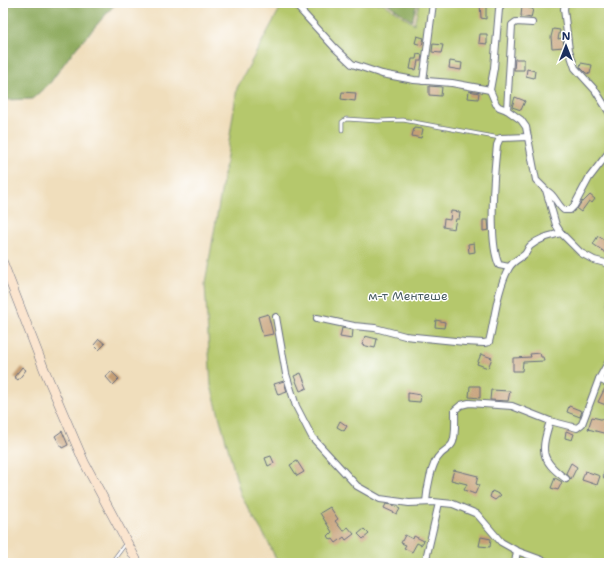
<svg xmlns="http://www.w3.org/2000/svg" width="612" height="566" viewBox="0 0 612 566" font-family="'Shantell Sans',sans-serif">
<style>
.green{fill:#b5c86c;stroke:#687c65}
.forest{fill:#90ac60;stroke:#566e5f}
.building{fill:#c49e74}
.lines{fill:none;stroke-linecap:round;stroke-linejoin:round}
.service-casing{stroke:#666c7f;stroke-width:4.5}
.minor-casing{stroke:#666c7f;stroke-width:8}
.secondary-casing{stroke:#666c7f;stroke-width:10}
.service{stroke:#fff;stroke-width:3}
.minor{stroke:#fff;stroke-width:6}
.secondary{stroke:#fbe5cf;stroke-width:9}
.labels{text-anchor:middle;stroke-width:3;stroke-linejoin:round;paint-order:stroke}
.park-label{font-size:12px;fill:#495d62;stroke:#fff}
</style>
<rect width="100%" height="100%" fill="#fff"/>
<filter id="ink" filterUnits="userSpaceOnUse"><feTurbulence type="fractalNoise" baseFrequency=".025" numOctaves="2"/><feDisplacementMap in="SourceGraphic" scale="8" xChannelSelector="R" yChannelSelector="G"/><feConvolveMatrix kernelMatrix="1 2 1 2 8 2 1 2 1" color-interpolation-filters="sRGB"/></filter>
<filter id="wash" filterUnits="userSpaceOnUse"><feTurbulence type="fractalNoise" baseFrequency=".012" numOctaves="4" result="noise"/><feDisplacementMap in="SourceGraphic" scale="16" xChannelSelector="R" yChannelSelector="G"/><feGaussianBlur stdDeviation="0.9" result="paint"/><feColorMatrix in="noise" values="0 0 0 0 0 0 0 0 0 0 0 0 0 0 0 0 0 1.4 0 .05"/><feComposite in="paint" operator="in"/></filter>
<g filter="url(#wash)">
<rect width="100%" height="100%" fill="#f0debc"/>
<path class="green" d="M283,3H383L414,24L419,3H609V563H278L266,538L241,496L211,386L205,284L225,169L237,88Z"/>
<g class="forest">
<path d="M3,3H116L71,54L50,83L32,99L3,100Z"/>
<path d="M387,3H417L412,21Z"/>
</g>
<g id="blocks">
<g class="building">
<path d="M480,3H486V19L481,18Z"/>
<path d="M522,6L533,9L531,18L521,16Z"/>
<path d="M553,29L560,30L558,39L563,38L564,47L552,48L551,37Z"/>
<path d="M480,34H487V44L479,43Z"/>
<path d="M417,36L424,38L422,45L415,43Z"/>
<path d="M433,44L443,45L441,53L432,52Z"/>
<path d="M417,54L422,55L421,61H418L416,70L410,69L412,59H416Z"/>
<path d="M515,59H524V70H514Z"/>
<path d="M450,61L462,63L461,70L449,68Z"/>
<path d="M581,63L592,65L590,74L586,73L580,67Z"/>
<path d="M527,69L535,71L534,78L526,76Z"/>
<path d="M429,86L442,87L441,96L429,95Z"/>
<path d="M469,91L479,93L478,99L468,98Z"/>
<path d="M342,92L356,93L355,101L341,99Z"/>
<path d="M515,97L525,101L521,110L512,107Z"/>
<path d="M414,128L423,129L421,138L412,136Z"/>
<path d="M590,195L595,199L592,203L589,201L581,212L577,209L582,201L583,202Z"/>
<path d="M451,211L460,212L459,219H456L454,229L443,227L444,219L450,220Z"/>
<path d="M483,220H488L489,230L483,231Z"/>
<path d="M598,236L609,243V255L593,244Z"/>
<path d="M474,243L475,252L469,253L468,244Z"/>
<path d="M268,314L273,334L263,336L258,317Z"/>
<path d="M436,320L445,322L444,328L435,327Z"/>
<path d="M342,328L353,330L352,339L340,337Z"/>
<path d="M365,336L377,339L375,348L362,345Z"/>
<path d="M99,339L105,344L99,350L94,345Z"/>
<path d="M540,353L541,357H543L544,361L523,362L522,371H513V358L531,357L530,354Z"/>
<path d="M481,354L492,358L488,368L477,364Z"/>
<path d="M22,367L26,370L18,380L14,377Z"/>
<path d="M111,371L119,379L113,385L106,377Z"/>
<path d="M301,373L307,388L300,391L294,376Z"/>
<path d="M284,381L287,392L278,395L274,384Z"/>
<path d="M470,386H480V398L469,397Z"/>
<path d="M605,388L609,390V399L606,405L598,402Z"/>
<path d="M491,390L510,391L508,401L490,400Z"/>
<path d="M408,393L421,395L420,402L408,401Z"/>
<path d="M569,406L582,411L580,417L567,412Z"/>
<path d="M592,417L609,421V429L607,434L588,429Z"/>
<path d="M340,421L347,426L344,431L337,427Z"/>
<path d="M62,431L68,445L62,448L55,436Z"/>
<path d="M566,431L574,434L572,440L565,438Z"/>
<path d="M271,456L274,463L268,466L265,458Z"/>
<path d="M297,461L304,472L297,476L290,465Z"/>
<path d="M571,463L577,467L571,479L566,473Z"/>
<path d="M454,470L478,476L476,484L479,485L475,494L464,490L467,484L451,480Z"/>
<path d="M585,471L600,476L597,485L582,480Z"/>
<path d="M555,478L562,482L558,490L551,488Z"/>
<path d="M492,491L501,495L495,500L490,497Z"/>
<path d="M386,504L393,505L400,509L397,514L384,508Z"/>
<path d="M330,507L338,519L335,521L343,531L348,527L354,534L346,540L344,537L336,543L333,539L331,540L328,536L332,532L320,513Z"/>
<path d="M364,529L369,534L363,539L358,534Z"/>
<path d="M405,535L413,539L414,536L424,541L421,545L417,543L412,552L404,548L406,545L401,543Z"/>
<path d="M481,537L491,539L490,547L479,546Z"/>
</g>
</g>
</g>
<g filter="url(#ink)">
<use href="#blocks" fill-opacity="0" stroke="#666c7f" stroke-width="1"/>
<g class="lines">
<defs>
<g id="service">
<path d="M342,130V122L346,119L378,121L403,120L500,138"/>
<path d="M115,563L114,559L126,543"/>
</g>
<g id="minor">
<path d="M294,3L335,48L352,64L382,74L414,80L452,83L490,90"/>
<path d="M502,3L499,9L494,68L490,90L496,104L499,107L507,110L521,120L526,127L536,180L546,190L556,225L561,233L581,253L594,260L609,264"/>
<path d="M565,3L564,9L569,50L575,68L595,90L609,112"/>
<path d="M423,81L433,3"/>
<path d="M507,110L512,25L516,22L532,23"/>
<path d="M547,191C555,195 557,205 564,210H570L574,206L589,178L609,152"/>
<path d="M509,267L499,265C488,241 494,172 497,145L500,138L528,137"/>
<path d="M276,317L286,374L296,406L312,437L357,486L380,499L409,503L433,502L453,504L477,514L501,542L517,551L550,563"/>
<path d="M317,318L354,326L375,328L405,336L465,342L484,343L489,342C495,318 497,289 509,268C513,260 520,259 525,254C527,252 528,248 530,246C539,238 550,236 561,233"/>
<path d="M599,379L609,384"/>
<path d="M550,421C541,451 539,459 566,479"/>
<path d="M607,476L609,464"/>
<path d="M426,502C427,490 431,463 440,455C444,450 451,448 453,442C456,434 455,419 455,410L461,405L469,403L512,406L550,421L577,428L582,424L599,379L609,361"/>
<path d="M425,563L439,503"/>
<path d="M515,563L517,551"/>
</g>
<path id="secondary" d="M3,263L44,369L84,462L138,563"/>
</defs>
<use href="#service" class="service-casing"/>
<use href="#minor" class="minor-casing"/>
<use href="#secondary" class="secondary-casing"/>
<use href="#service" class="service"/>
<use href="#minor" class="minor"/>
<use href="#secondary" class="secondary"/>
</g>
</g>
<g class="labels">
<g class="park-label">
<text x="408" y="300">м-т Ментeше</text>
</g>
</g>
<rect width="612" height="566" fill="none" stroke="#fff" stroke-width="16"/>
<g transform="translate(566 46)" stroke="#ffffff" stroke-width="3" paint-order="stroke">
<path d="M0-3L7 15L0 10L-7 15Z" fill="#1b2f5e"/>
<text y="-6" font-size="11" font-weight="bold" text-anchor="middle" fill="#1b2f5e">N</text>
</g>
</svg>
